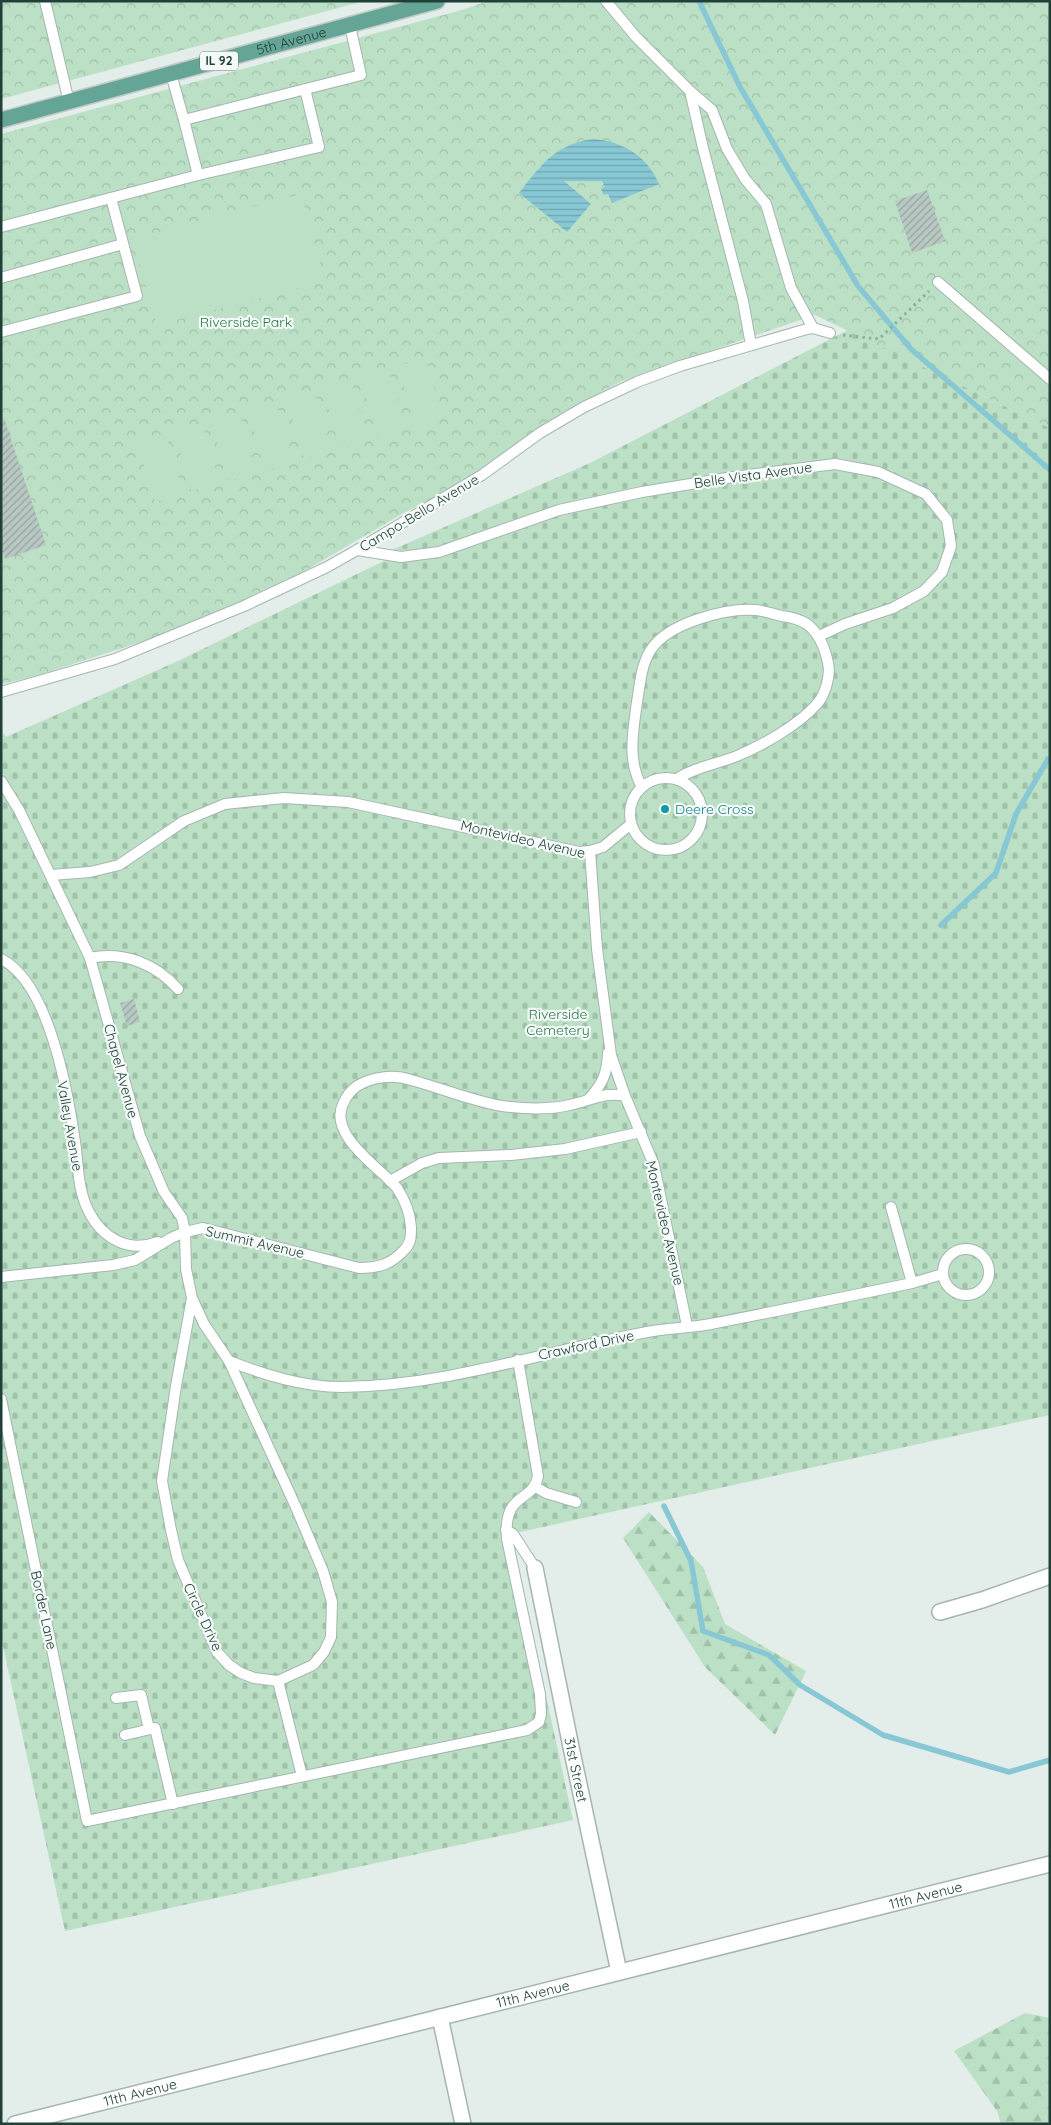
<svg xmlns="http://www.w3.org/2000/svg" width="1051" height="2125" viewBox="0 0 1051 2125" font-family="Quicksand,sans-serif">
<style>
.forest{fill:url(#forest-firs)}
.cemetery{fill:url(#cemetery-stones)}
.park{fill:url(#park-crowns)}
.garden{fill:#bbe0c5}
.water{fill:url(#water-rules)}
.lines{fill:none;stroke-linecap:round;stroke-linejoin:round}
.stream{stroke:#88c8d5;stroke-width:5.5}
.building{fill:url(#building-hatch)}
.service-casing{stroke:#a5b6b0;stroke-width:12}
.minor-casing{stroke:#a5b6b0;stroke-width:18}
.primary-casing{stroke:#c1cac7;stroke-width:18}
.path{stroke:#82b3a4;stroke-width:3;stroke-dasharray:2.5 4;stroke-linecap:butt}
.service{stroke:#fff;stroke-width:10}
.minor{stroke:#fff;stroke-width:15}
.primary{stroke:#65a596;stroke-width:15}
.culture-dot{fill:#0f9aa8;stroke:#f4faf7;stroke-width:2}
.labels{text-anchor:middle;stroke-width:4.5;stroke-linejoin:round;paint-order:stroke}
.shield{fill:#f4faf7;stroke:#607871;stroke-width:1}
.shield-label{font-size:12px;font-weight:bold;fill:#214038}
.street-label{font-size:14px;fill:#214038;stroke:#f4faf7}
.park-label{font-size:14px;fill:#297949;stroke:#f4faf7}
.culture-label{font-size:14px;fill:#0d838f;stroke:#f4faf7;text-anchor:start}
</style>
<defs>
<pattern id="forest-firs" width="22" height="20" patternUnits="userSpaceOnUse" patternTransform="scale(1.25)"><rect width="22" height="20" fill="#bbe0c5"/><path d="M5 1l3.5 6h-7zM16 11l3.5 6h-7z" fill="#a0c1aa"/></pattern>
<pattern id="cemetery-stones" width="16" height="16" patternUnits="userSpaceOnUse" patternTransform="scale(1.25)"><rect width="16" height="16" fill="#bbe0c5"/><path d="M2 7V4a2 2 0 0 1 4 0v3zM10 15v-3a2 2 0 0 1 4 0v3z" fill="#a0c1aa"/></pattern>
<pattern id="park-crowns" width="20" height="18" patternUnits="userSpaceOnUse" patternTransform="scale(1.25)"><rect width="20" height="18" fill="#bbe0c5"/><path d="M2 6a3 3 0 1 1 6 0M12 15a3 3 0 1 1 6 0" fill="none" stroke="#a0c1aa"/></pattern>
<pattern id="water-rules" width="6" height="5" patternUnits="userSpaceOnUse" patternTransform="scale(1.25)"><rect width="6" height="5" fill="#88c8d5"/><path d="M0 2.5h6" fill="none" stroke="#6fa4ae"/></pattern>
<pattern id="building-hatch" width="6" height="6" patternUnits="userSpaceOnUse" patternTransform="scale(1.25)"><rect width="6" height="6" fill="#b8c8c2"/><path d="M-1 1l2-2M0 6l6-6M5 7l2-2" fill="none" stroke="#95a49f"/></pattern>
</defs>
<rect width="100%" height="100%" fill="#e3ede9"/>
<g class="forest">
<path d="M649,1512L703,1567L725,1624L806,1671L775,1735L705,1667L623,1538Z"/>
<path d="M1025,2013L1050,2018V2124H1001L997,2111L954,2051Z"/>
</g>
<path class="cemetery" d="M848,330L1050,428V1415L511,1534L573,1820L65,1931L1,1637V736L4,734L6,737L178,661L388,559L390,551L590,463Z"/>
<g class="park">
<path d="M1,1H364L1,99Z"/>
<path d="M488,1H1050V428L815,315L622,381L560,414L470,478L453,488L402,514L296,576L230,606L154,638L32,677L1,684V134L462,10Z"/>
</g>
<g class="garden">
<path d="M301,194L325,281L157,325L133,239Z"/>
<path d="M426,358L443,418L415,427L398,366Z"/>
<path d="M388,368L406,429L378,437L360,376Z"/>
<path d="M351,379L368,440L340,448L322,387Z"/>
<path d="M314,390L332,450L304,459L286,398Z"/>
<path d="M276,402L294,462L265,470L248,410Z"/>
<path d="M239,412L257,473L228,481L211,420Z"/>
<path d="M202,423L220,483L191,491L174,431Z"/>
<path d="M166,434L183,494L155,502L137,442Z"/>
</g>
<path class="water" d="M594,139C624,142 647,156 659,184L612,203L608,194L604,195L601,189L605,187L602,181H564L591,204L567,232L519,193C542,164 555,144 594,139Z"/>
<g class="lines">
<g class="stream">
<path d="M699,1L740,87L858,286L911,349L1050,470"/>
<path d="M941,925L996,873L1016,814L1048,759L1050,760"/>
<path d="M664,1506L691,1561L703,1631L769,1655L800,1685L883,1735L1009,1772L1050,1760"/>
</g>
</g>
<g class="building">
<path d="M927,190L945,241L912,253L895,201Z"/>
<path d="M4,418L46,545L5,559L1,547V419Z"/>
<path d="M134,999L140,1022L127,1026L120,1003Z"/>
</g>
<g class="lines">
<defs>
<g id="service">
<path d="M45,1L69,102"/>
<path d="M606,1L636,37L690,91L703,148L743,301L751,345"/>
<path d="M171,74L184,120L361,75L350,26"/>
<path d="M690,91L712,110L727,149L745,179L766,204L791,288L813,328"/>
<path d="M184,120L198,175L319,147L305,89"/>
<path d="M1,227L198,175"/>
<path d="M1,278L123,244"/>
<path d="M938,282L1050,379"/>
<path d="M1,332L137,296L111,198"/>
<path d="M357,550L401,557L439,552L559,510L642,492L733,477L835,464L878,472L926,494L947,520L951,546L942,572L924,591L893,608L845,624L819,636"/>
<path d="M1,692L115,659L244,606L327,567L357,550L482,475L540,433L584,407L637,382L680,366L807,329L813,328L830,333"/>
<circle cx="666" cy="814" r="36"/>
<path d="M1,781L19,810L90,958L140,1136L164,1192L182,1218L185,1232L186,1269L192,1298L204,1324L229,1361L295,1505L323,1571L332,1602L331,1637L324,1652L313,1665L278,1681L254,1678L241,1673L229,1665L217,1652L178,1560L171,1530L162,1481L176,1386L192,1298"/>
<path d="M642,787C627,761 633,731 637,702C640,685 641,666 650,651C667,623 725,608 756,610C765,611 773,614 782,616C789,617 801,620 807,624C820,634 825,648 828,663C831,675 825,696 816,705C797,726 763,745 737,756C717,764 695,767 677,779"/>
<path d="M590,851L603,847L631,824"/>
<path d="M51,875L90,872L119,865L184,821L225,804L284,798L348,802L579,852L590,851L597,949L611,1055L625,1096L654,1165L687,1326"/>
<path d="M90,958C124,951 156,964 178,989"/>
<path d="M1,959C51,984 69,1098 76,1149C78,1170 79,1193 89,1212C103,1239 129,1253 158,1242"/>
<path d="M589,1099C603,1083 607,1074 608,1053"/>
<path d="M390,1181L422,1163L439,1158L511,1155L565,1149L641,1132"/>
<path d="M891,1207L912,1283"/>
<circle cx="966" cy="1272" r="23"/>
<path d="M1,1277L113,1265L135,1260L171,1238L185,1232L203,1228L359,1268C380,1268 392,1264 406,1248C411,1242 411,1235 411,1227C410,1213 405,1200 397,1188C380,1168 328,1135 343,1104C346,1097 350,1091 357,1086C372,1077 393,1074 411,1080C441,1088 472,1101 502,1106C525,1109 548,1110 570,1105C590,1101 605,1091 625,1096"/>
<path d="M229,1361C265,1375 303,1387 342,1387C447,1386 546,1351 647,1332C668,1328 690,1328 711,1324C778,1311 845,1297 912,1283L943,1274"/>
<path d="M1,1399L87,1821L527,1730L539,1722L541,1714L540,1694L507,1539C503,1490 533,1504 538,1476L518,1360"/>
<path d="M534,1486L546,1493L576,1502"/>
<path d="M506,1530L513,1534L535,1568"/>
<path d="M278,1681L302,1776"/>
<path d="M116,1698L141,1695L149,1729"/>
<path d="M125,1735L155,1728L173,1804"/>
</g>
<g id="minor">
<path id="s1" d="M535,1568L571,1747L619,1972"/>
<path d="M940,1612L982,1600L1050,1576"/>
<path d="M440,2017L463,2124"/>
<path id="s2" d="M15,2124L1050,1864"/>
</g>
<g id="primary">
<path id="s3" d="M1,120L437,1"/>
</g>
</defs>
<use href="#service" class="service-casing"/>
<use href="#minor" class="minor-casing"/>
<use href="#primary" class="primary-casing"/>
<path class="path" d="M843,335L879,339L929,291"/>
<use href="#service" class="service"/>
<use href="#minor" class="minor"/>
<use href="#primary" class="primary"/>
</g>
<circle class="culture-dot" cx="665" cy="809" r="5"/>
<g class="labels">
<rect class="shield" x="200" y="51.5" width="38" height="19" rx="4"/>
<g class="shield-label">
<text x="219" y="65">IL 92</text>
</g>
<g class="street-label">
<text dy="5" stroke="none"><textPath href="#s3" startOffset="301">5th Avenue</textPath></text>
<text transform="translate(753 475) rotate(-8)" y="5">Belle Vista Avenue</text>
<text transform="translate(419 513) rotate(-31)" y="5">Campo-Bello Avenue</text>
<text transform="translate(523 839) rotate(13)" y="5">Montevideo Avenue</text>
<text transform="translate(121 1071) rotate(75)" y="5">Chapel Avenue</text>
<text transform="translate(70 1126) rotate(80)" y="5">Valley Avenue</text>
<text transform="translate(665 1223) rotate(77)" y="5">Montevideo Avenue</text>
<text transform="translate(255 1242) rotate(13)" y="5">Summit Avenue</text>
<text transform="translate(586 1345) rotate(-12)" y="5">Crawford Drive</text>
<text transform="translate(44 1610) rotate(78)" y="5">Border Lane</text>
<text transform="translate(203 1617) rotate(65)" y="5">Circle Drive</text>
<text dy="5" stroke="none"><textPath href="#s1" startOffset="206">31st Street</textPath></text>
<text dy="5" stroke="none"><textPath href="#s2" startOffset="939">11th Avenue</textPath></text>
<text dy="5" stroke="none"><textPath href="#s2" startOffset="534">11th Avenue</textPath></text>
<text dy="5" stroke="none"><textPath href="#s2" startOffset="129">11th Avenue</textPath></text>
</g>
<g class="park-label">
<text x="246" y="327">Riverside Park</text>
<text x="558" y="1019">Riverside<tspan x="558" dy="16">Cemetery</tspan></text>
</g>
<g class="culture-label">
<text x="675" y="814">Deere Cross</text>
</g>
</g>
<rect width="1051" height="2125" fill="none" stroke="#214038" stroke-width="5"/>
</svg>
